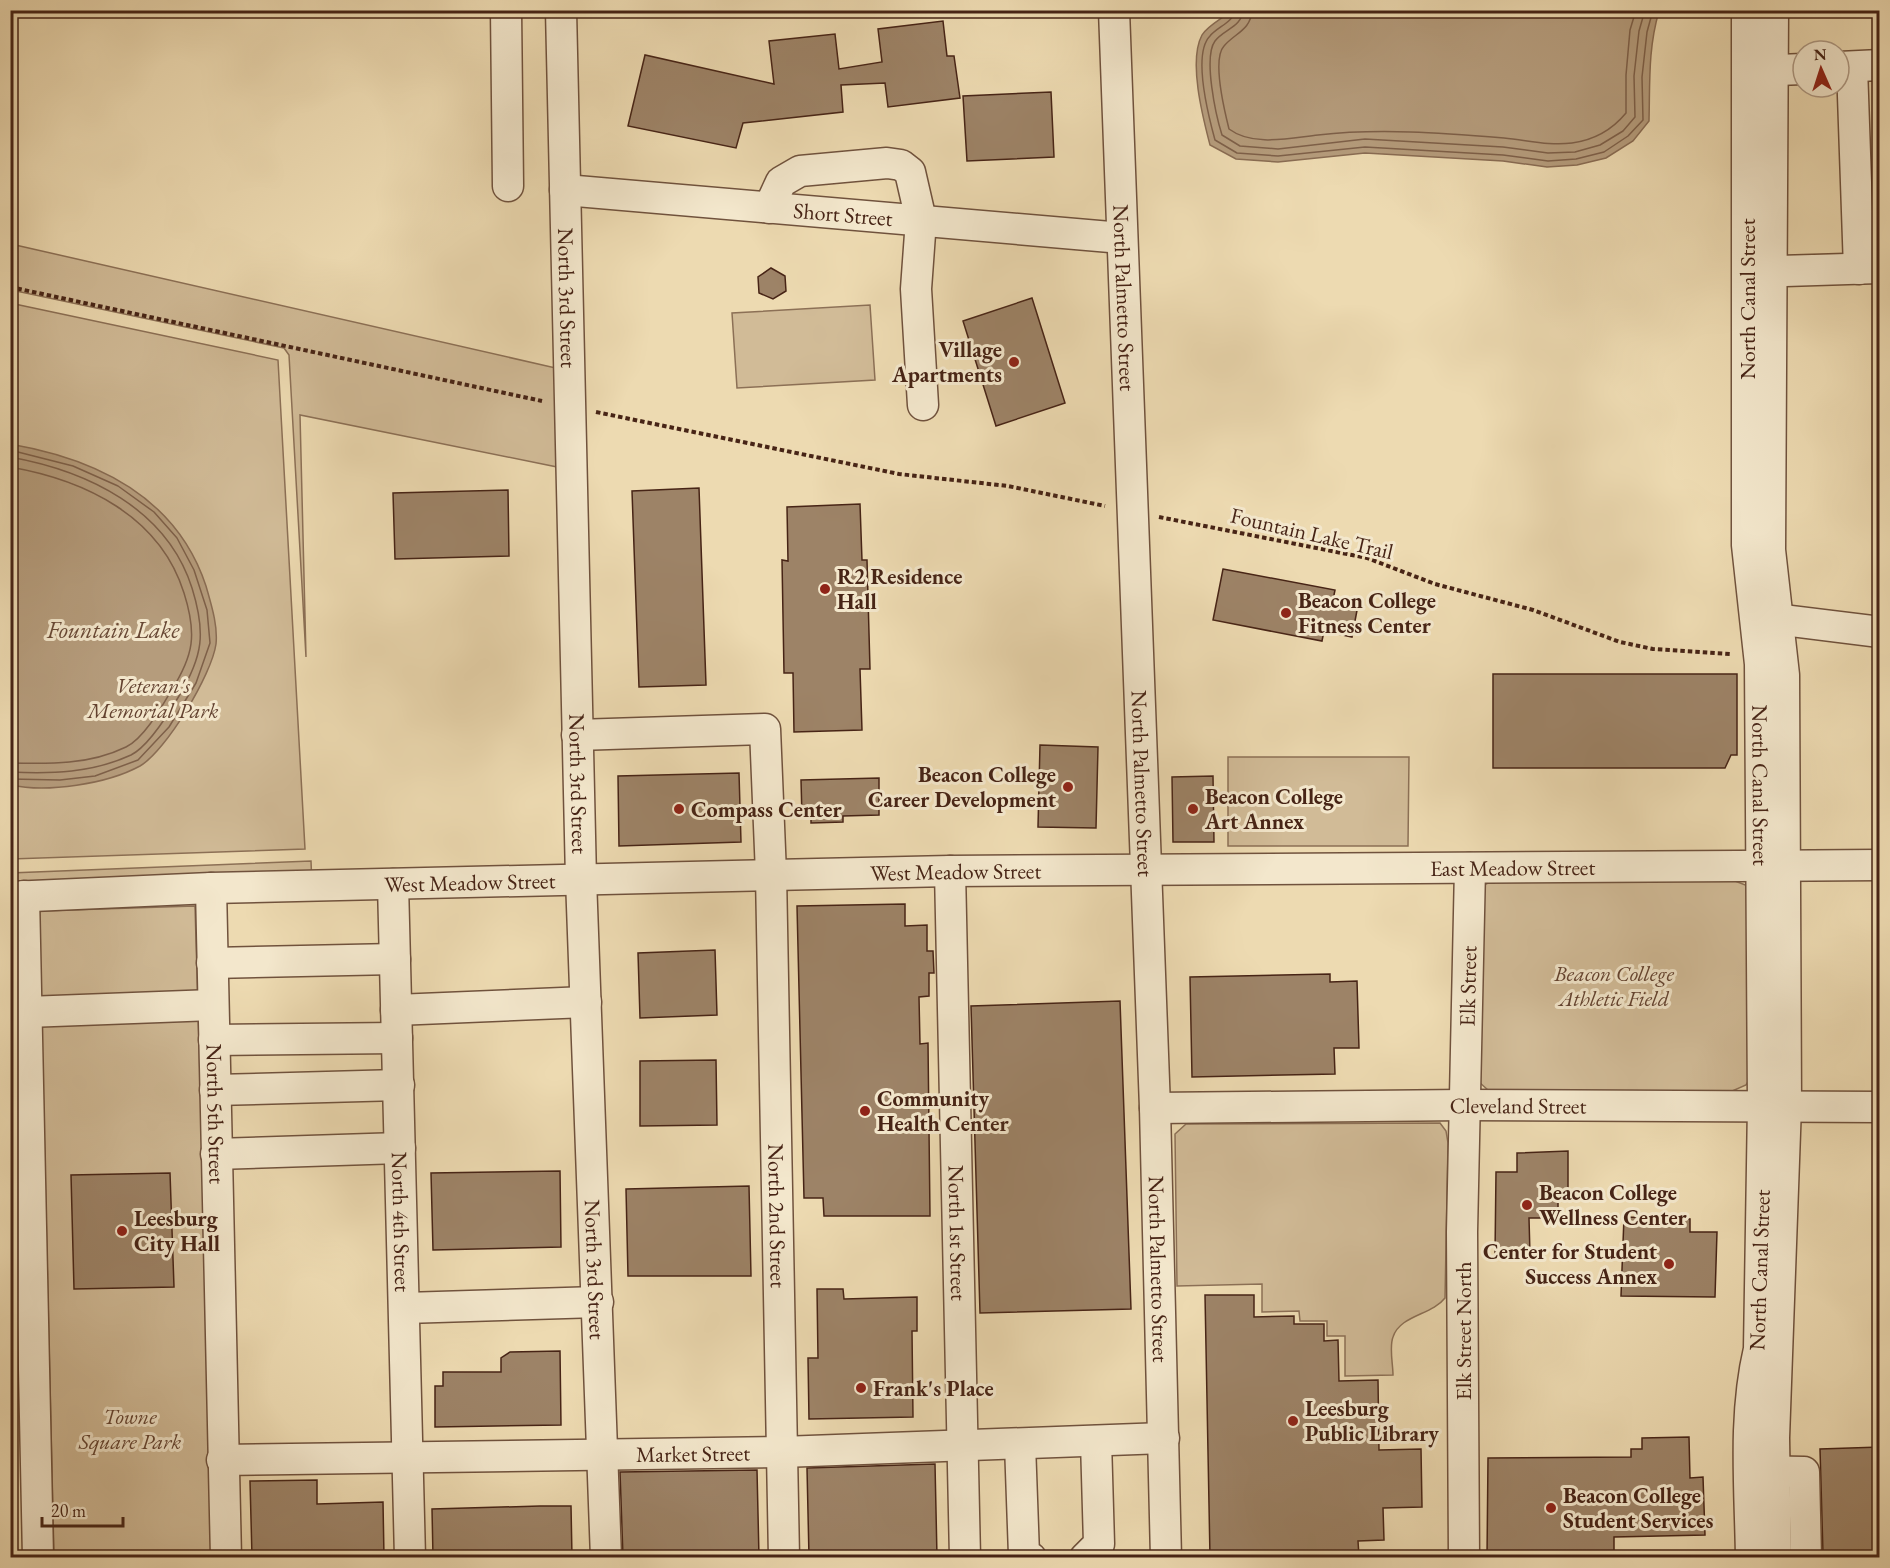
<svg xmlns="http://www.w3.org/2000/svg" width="1890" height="1568" viewBox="0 0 1890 1568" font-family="'EB Garamond',serif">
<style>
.green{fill:#d1bb97;stroke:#8c7056;stroke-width:1.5}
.water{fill:#b59c7c;stroke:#896c53;stroke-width:1.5}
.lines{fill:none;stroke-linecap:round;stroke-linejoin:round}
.shore{stroke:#7e6049;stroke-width:1.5}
.building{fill:#9d8367;stroke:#472416;stroke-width:1.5}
.minor-casing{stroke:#70523d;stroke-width:33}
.path{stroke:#472416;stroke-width:4;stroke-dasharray:4.5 3;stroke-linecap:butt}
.minor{stroke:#f3e7cc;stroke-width:30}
.poi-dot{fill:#8f2418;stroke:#f3e7cc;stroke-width:2}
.labels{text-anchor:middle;stroke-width:6;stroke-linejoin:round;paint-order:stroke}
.street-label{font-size:22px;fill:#472416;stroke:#f3e7cc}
.poi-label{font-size:22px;font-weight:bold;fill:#472416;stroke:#f3e7cc;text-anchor:start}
.park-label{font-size:22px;font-style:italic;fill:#634230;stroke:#f3e7cc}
.water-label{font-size:24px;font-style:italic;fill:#684835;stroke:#f3e7cc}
</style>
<rect width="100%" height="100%" fill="#eddab1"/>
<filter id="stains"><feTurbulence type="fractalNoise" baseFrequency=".00333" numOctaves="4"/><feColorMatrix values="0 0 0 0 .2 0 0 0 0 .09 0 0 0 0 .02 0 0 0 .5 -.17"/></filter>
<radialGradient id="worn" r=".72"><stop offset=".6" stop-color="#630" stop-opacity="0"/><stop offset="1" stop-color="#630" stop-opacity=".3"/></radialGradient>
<g class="green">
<path d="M11,244L569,371L572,470L300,415L306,657L289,355L284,348L11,290Z"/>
<path d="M10,303L278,360L305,849L11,859Z"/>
<path d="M870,305L875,380L737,388L732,313Z"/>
<path d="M1228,757H1409L1408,846H1228Z"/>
<path d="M311,861L312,885L11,890L10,873Z"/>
<path d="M1492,881H1735L1748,886L1753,1074L1746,1085L1730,1092L1488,1090L1479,1082L1484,885Z"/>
<path d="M195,906L214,1557H54L39,911Z"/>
<path d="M1440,1123L1446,1131L1448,1143L1445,1298C1432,1315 1400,1315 1393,1337C1389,1347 1393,1364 1393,1375L1345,1376V1336H1327V1321H1300L1299,1311L1262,1312V1284L1177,1286L1175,1134L1186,1124Z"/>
</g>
<g class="water">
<path d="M1231,11H1659C1648,49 1650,82 1649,121L1633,141L1606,158L1577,165L1547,167L1503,161L1365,153L1278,162L1236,159L1210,145C1203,118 1188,61 1202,35C1207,26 1223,18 1231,11Z"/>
<path d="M10,444C97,459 177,498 206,586C211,604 218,625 216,644C212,674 166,751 140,766C107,784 47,793 11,785Z"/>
</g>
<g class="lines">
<g class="shore">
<path d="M1235,10C1234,22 1217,27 1210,36C1192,54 1209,118 1215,140L1237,153L1278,156L1365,147L1503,155L1548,161L1576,159L1604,152L1628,136L1643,120L1642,77L1647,32L1653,10"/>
<path d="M1243,10C1242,27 1224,29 1215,41C1203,57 1216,116 1222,135L1240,146L1278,149L1365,139L1503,147L1548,153L1575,152L1600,145L1623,131L1635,117L1634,76L1639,31L1645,10"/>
<path d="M1252,10C1251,30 1235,33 1224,46C1212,59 1225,113 1229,129C1253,147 1290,138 1318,135C1379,128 1442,133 1504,138C1527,140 1549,146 1572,143C1594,140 1612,130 1626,113V75L1630,30L1636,10"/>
<path d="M10,450L73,466L118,486L154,512L177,538L194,570L207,610L210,643L196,683L169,727L138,760L95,776L60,780L10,779"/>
<path d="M10,457C88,471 167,509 192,588C206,633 203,656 179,696C169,713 149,746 131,755C92,773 52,774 10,772"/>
<path d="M10,467C85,480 160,516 184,593C197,634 194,655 171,691C161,708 144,738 126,747C89,765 50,764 10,763"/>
</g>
</g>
<g class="building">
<path d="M943,21L947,56H954L960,98L888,107L885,83L841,85L843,112L743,123L736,148L628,126L645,55L774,84L769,41L835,34L839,69L882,62L878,29Z"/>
<path d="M1051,92L1054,157L967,161L963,96Z"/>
<path d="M771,268L785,276L786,291L773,299L759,293L758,277Z"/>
<path d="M1032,298L1065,403L996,426L963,321Z"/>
<path d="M699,488L706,685L639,687L632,491Z"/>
<path d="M508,490L509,556L395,559L393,493Z"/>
<path d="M860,504L862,560H867L870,669H860L862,730L794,732L793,673H784L782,560L788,561L787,507Z"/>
<path d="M1223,569L1335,590L1333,600L1358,605L1352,637L1324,631L1322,641L1213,620Z"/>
<path d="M1493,674H1737V755H1731L1725,768H1493Z"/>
<path d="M1040,745L1098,747L1096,828L1038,827Z"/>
<path d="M739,773L741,842L619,846L618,776Z"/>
<path d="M1213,776L1214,842H1173L1172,777Z"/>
<path d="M879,778V815L843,816V822L811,823V817H802L801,780Z"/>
<path d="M905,904V926L927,925V951H933L934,973H929V996L919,997L920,1044L928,1043L930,1216H824L823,1198H804L797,906Z"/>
<path d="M715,950L717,1015L640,1018L638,953Z"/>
<path d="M1330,974V982L1357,981L1359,1048H1334L1335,1074L1192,1077L1190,977Z"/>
<path d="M1120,1001L1131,1309L980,1313L971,1006Z"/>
<path d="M716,1060L717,1125L640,1126V1061Z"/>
<path d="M1568,1151V1192H1558V1218H1529L1530,1255H1495L1496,1172H1517V1153Z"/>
<path d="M560,1171L561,1247L433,1250L431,1173Z"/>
<path d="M170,1173L174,1287L74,1289L71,1175Z"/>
<path d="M749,1186L751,1276H628L626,1189Z"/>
<path d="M1624,1217L1690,1219V1232H1717L1715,1297L1621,1296Z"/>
<path d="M817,1289H843L844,1299L917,1297V1331H912L913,1417L809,1419L808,1358H818Z"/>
<path d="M1205,1295H1254V1317L1294,1316V1324H1324V1341L1338,1340L1339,1381L1378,1380L1379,1450L1421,1449L1422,1507L1383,1508L1384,1540L1358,1541L1359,1557H1210Z"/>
<path d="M560,1351L561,1425L435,1427V1386H443V1372H501V1358L510,1352Z"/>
<path d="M1689,1437L1690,1478L1703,1477L1705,1535L1614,1537V1557H1487L1488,1458L1631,1457V1449H1642V1438Z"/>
<path d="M1880,1447V1553L1823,1554L1820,1449Z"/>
<path d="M935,1464L937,1557H809L807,1468Z"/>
<path d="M757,1470L759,1557H623L620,1472Z"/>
<path d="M317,1480V1504L383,1502L384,1557H252L250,1481Z"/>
<path d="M540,1506H571L572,1557H433L432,1509Z"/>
</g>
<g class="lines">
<defs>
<g id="minor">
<path d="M506,10L508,186"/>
<path id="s1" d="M561,10L581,879L606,1558"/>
<path id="s2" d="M1114,10L1155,1108L1166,1558"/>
<path id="s3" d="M1747,10V545L1760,664L1763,1105L1759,1349C1743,1417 1750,1488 1751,1558"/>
<path d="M1773,10L1770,550L1784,675L1786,1105L1774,1438L1776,1558"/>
<path d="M1839,67L1880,65"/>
<path d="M1852,67L1859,269"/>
<path d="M1753,71L1803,69"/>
<path id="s4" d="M565,190L1122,238"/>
<path d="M769,208L781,182L800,171L887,163L901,165L910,172L921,220L916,289L923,405"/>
<path d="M1750,272L1879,268"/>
<path d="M1758,617L1880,632"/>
<path id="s5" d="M577,735L765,729L771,874L784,1558"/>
<path id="s6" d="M950,871L965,1558"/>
<path id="s7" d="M393,884L410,1558"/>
<path id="s8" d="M211,888L226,1558"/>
<path d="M24,896L38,1558"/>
<path id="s9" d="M10,897L211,888L950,871L1880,865"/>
<path d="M212,963L395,959"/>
<path d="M396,1010L586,1002"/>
<path d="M27,1012L213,1005"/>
<path d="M214,1040L397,1038"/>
<path d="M215,1090L399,1085"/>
<path id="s10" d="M1155,1108L1464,1105L1880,1107"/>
<path d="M216,1154L400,1148"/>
<path d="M405,1308L598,1302"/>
<path d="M1020,1444L1024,1555L1031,1558"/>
<path id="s11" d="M222,1460L782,1452L1164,1438"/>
<path d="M1756,1471L1804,1472L1806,1558"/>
<path d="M1085,1558L1099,1544L1096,1441"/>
<path id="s12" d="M1464,1558L1462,1232L1470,868"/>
</g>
</defs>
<use href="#minor" class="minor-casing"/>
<g class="path">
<path d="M10,287L542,401"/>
<path d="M596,412L899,474L1008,486L1105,506"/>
<path d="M1159,517L1367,558L1435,584L1533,610L1620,642L1653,649L1730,654"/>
</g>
<use href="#minor" class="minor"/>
</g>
<g class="poi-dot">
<circle cx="1014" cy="362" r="6"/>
<circle cx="825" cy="589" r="6"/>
<circle cx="1286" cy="613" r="6"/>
<circle cx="1068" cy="787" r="6"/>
<circle cx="679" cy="809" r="6"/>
<circle cx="1193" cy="809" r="6"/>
<circle cx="865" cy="1111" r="6"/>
<circle cx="1527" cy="1205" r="6"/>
<circle cx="122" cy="1231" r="6"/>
<circle cx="1669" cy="1264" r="6"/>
<circle cx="861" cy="1388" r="6"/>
<circle cx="1293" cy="1421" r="6"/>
<circle cx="1551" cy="1508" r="6"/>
</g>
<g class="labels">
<g class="street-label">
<text dy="8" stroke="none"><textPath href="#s4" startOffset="279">Short Street</textPath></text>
<text dy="8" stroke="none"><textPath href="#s1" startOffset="288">North 3rd Street</textPath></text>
<text dy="8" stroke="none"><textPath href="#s2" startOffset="288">North Palmetto Street</textPath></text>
<text transform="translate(1747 299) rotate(-90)" y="8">North Canal Street</text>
<text transform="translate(1312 533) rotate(13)" y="8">Fountain Lake Trail</text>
<text dy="8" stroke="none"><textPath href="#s1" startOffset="774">North 3rd Street</textPath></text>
<text dy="8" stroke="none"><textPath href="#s2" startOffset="774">North Palmetto Street</textPath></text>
<text dy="8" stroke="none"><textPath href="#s3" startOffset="776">North Canal Street</textPath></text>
<text dy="8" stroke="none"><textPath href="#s9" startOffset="1503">East Meadow Street</textPath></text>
<text dy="8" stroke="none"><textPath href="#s9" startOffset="946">West Meadow Street</textPath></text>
<text dy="8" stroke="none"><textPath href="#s9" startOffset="460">West Meadow Street</textPath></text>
<text dy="8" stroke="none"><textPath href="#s12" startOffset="572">Elk Street</textPath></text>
<text dy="8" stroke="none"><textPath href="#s10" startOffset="363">Cleveland Street</textPath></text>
<text dy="8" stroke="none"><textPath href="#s8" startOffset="226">North 5th Street</textPath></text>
<text dy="8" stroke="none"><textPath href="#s5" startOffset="675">North 2nd Street</textPath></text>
<text dy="8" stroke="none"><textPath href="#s7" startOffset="338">North 4th Street</textPath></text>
<text dy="8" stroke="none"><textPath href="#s6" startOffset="362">North 1st Street</textPath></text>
<text dy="8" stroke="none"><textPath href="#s1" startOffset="1260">North 3rd Street</textPath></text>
<text dy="8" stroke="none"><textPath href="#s2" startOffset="1260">North Palmetto Street</textPath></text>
<text transform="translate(1759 1270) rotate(-88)" y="8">North Canal Street</text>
<text transform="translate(1463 1331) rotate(-90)" y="8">Elk Street North</text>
<text dy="8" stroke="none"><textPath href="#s11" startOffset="471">Market Street</textPath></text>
</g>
<g class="poi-label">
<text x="1002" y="357" text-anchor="end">Village<tspan x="1002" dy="25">Apartments</tspan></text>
<text x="837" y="584">R2 Residence<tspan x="837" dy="25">Hall</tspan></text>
<text x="1298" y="608">Beacon College<tspan x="1298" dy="25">Fitness Center</tspan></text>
<text x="1056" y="782" text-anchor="end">Beacon College<tspan x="1056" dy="25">Career Development</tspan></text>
<text x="1205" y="804">Beacon College<tspan x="1205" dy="25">Art Annex</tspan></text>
<text x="691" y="817">Compass Center</text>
<text x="877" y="1106">Community<tspan x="877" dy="25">Health Center</tspan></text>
<text x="1539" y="1200">Beacon College<tspan x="1539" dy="25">Wellness Center</tspan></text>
<text x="134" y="1226">Leesburg<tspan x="134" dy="25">City Hall</tspan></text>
<text x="1657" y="1259" text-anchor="end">Center for Student<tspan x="1657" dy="25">Success Annex</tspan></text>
<text x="873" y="1396">Frank's Place</text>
<text x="1305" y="1416">Leesburg<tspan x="1305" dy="25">Public Library</tspan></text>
<text x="1563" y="1503">Beacon College<tspan x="1563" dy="25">Student Services</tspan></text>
</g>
<g class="park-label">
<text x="153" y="693">Veteran's<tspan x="153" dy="25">Memorial Park</tspan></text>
<text x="1614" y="981">Beacon College<tspan x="1614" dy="25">Athletic Field</tspan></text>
<text x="130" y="1424">Towne<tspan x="130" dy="25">Square Park</tspan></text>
</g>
<g class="water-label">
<text x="113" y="638">Fountain Lake</text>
</g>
</g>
<rect width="1890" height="1568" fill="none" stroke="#eddab1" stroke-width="36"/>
<rect x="12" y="12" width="1866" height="1544" fill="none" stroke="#472416" stroke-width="3"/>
<rect x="18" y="18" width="1854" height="1532" fill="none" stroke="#472416" stroke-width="1.5"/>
<g transform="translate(1821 69) rotate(357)"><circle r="28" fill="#f3e7cc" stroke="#ae9983" stroke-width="1.5"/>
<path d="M0-4.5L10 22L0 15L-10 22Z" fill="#8f2418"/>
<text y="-9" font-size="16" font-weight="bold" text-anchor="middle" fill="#472416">N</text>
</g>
<path d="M42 1517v9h81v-9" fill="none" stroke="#472416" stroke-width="3"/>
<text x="51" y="1517" font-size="18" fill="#472416" stroke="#f3e7cc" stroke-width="4.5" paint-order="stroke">20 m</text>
<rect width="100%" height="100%" filter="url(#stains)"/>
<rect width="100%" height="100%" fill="url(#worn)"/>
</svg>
